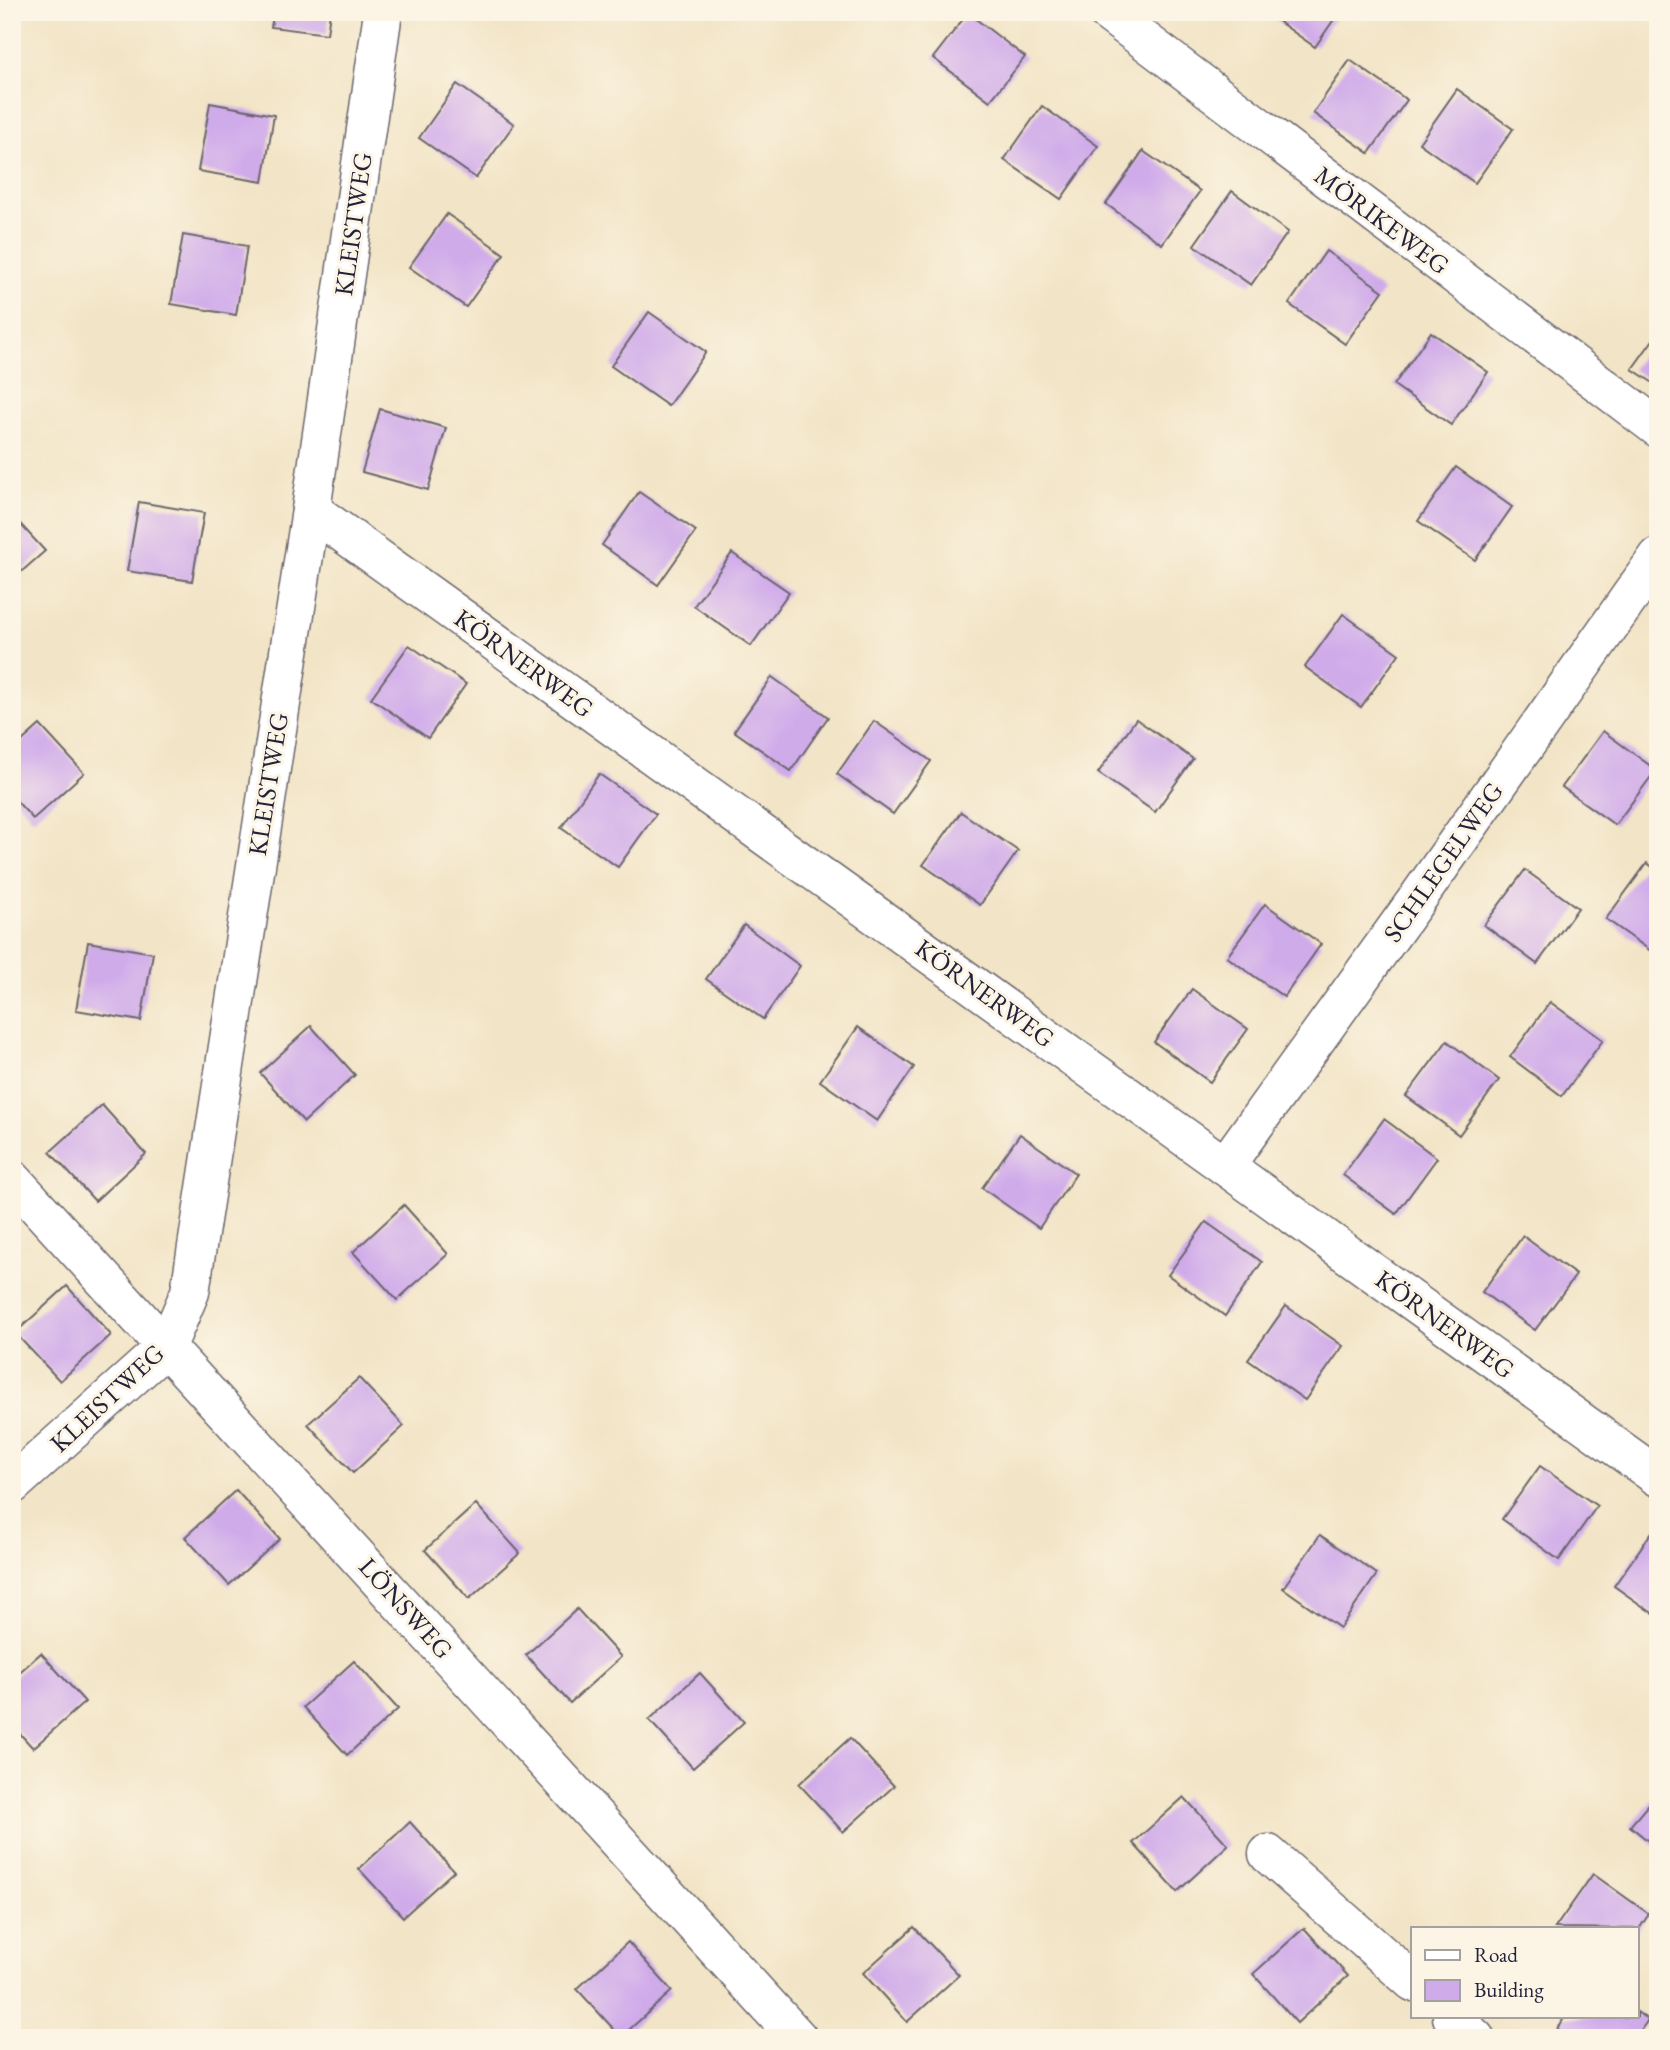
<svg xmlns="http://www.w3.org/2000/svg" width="1670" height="2050" viewBox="0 0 1670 2050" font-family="'EB Garamond',serif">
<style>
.building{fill:#d0abea}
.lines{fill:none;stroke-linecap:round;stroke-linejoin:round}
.minor-casing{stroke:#6b666c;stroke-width:41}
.minor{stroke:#fff;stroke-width:38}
.labels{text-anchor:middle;stroke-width:6;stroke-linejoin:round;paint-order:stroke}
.street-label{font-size:26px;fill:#22223b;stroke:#fcf5e5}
</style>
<rect width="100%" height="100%" fill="#fcf5e5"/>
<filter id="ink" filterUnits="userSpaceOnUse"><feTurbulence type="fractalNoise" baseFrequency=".0143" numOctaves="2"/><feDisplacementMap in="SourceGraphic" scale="14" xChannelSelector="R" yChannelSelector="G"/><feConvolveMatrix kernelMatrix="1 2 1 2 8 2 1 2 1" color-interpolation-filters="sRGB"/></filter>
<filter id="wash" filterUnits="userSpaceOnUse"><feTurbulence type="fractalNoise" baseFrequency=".00686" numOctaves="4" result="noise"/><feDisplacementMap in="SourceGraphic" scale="28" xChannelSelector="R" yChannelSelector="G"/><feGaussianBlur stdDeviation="1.57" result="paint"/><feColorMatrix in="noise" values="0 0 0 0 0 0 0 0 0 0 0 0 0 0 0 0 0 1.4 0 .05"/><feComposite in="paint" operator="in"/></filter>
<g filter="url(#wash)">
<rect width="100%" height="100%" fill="#f2e4c6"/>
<g id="blocks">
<g class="building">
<path d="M274,12H330L327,34L271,27Z"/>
<path d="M1265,12H1339L1315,47Z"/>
<path d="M968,13L1025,57L990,101L933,58Z"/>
<path d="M1350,60L1407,100L1369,153L1313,113Z"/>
<path d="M457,84L514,124L476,178L419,138Z"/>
<path d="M1457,89L1513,129L1475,183L1419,143Z"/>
<path d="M210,103L274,115L263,182L198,171Z"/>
<path d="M1042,106L1098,146L1061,199L1004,160Z"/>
<path d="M1143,151L1200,191L1162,244L1106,204Z"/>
<path d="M1232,191L1288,232L1251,285L1194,245Z"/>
<path d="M447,214L504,254L466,307L409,267Z"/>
<path d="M183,235L247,246L236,315L171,304Z"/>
<path d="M1326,251L1383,291L1345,344L1289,304Z"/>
<path d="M649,312L706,352L668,406L611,366Z"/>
<path d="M1431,332L1488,372L1451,425L1394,385Z"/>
<path d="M1658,333V386L1632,369Z"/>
<path d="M380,409L446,428L428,490L362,472Z"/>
<path d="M1456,467L1512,507L1475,560L1418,521Z"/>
<path d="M639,492L696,531L658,585L602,545Z"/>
<path d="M139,502L204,513L192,581L127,571Z"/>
<path d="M12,515L45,551L12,580Z"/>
<path d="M732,553L789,592L751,646L694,606Z"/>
<path d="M1343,614L1399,654L1361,707L1305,667Z"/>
<path d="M409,645L466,684L428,738L371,698Z"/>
<path d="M772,677L828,717L791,771L734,731Z"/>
<path d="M1136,719L1193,759L1155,812L1098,773Z"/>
<path d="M874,721L931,761L893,814L837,774Z"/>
<path d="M40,725L84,773L33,819L12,796V750Z"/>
<path d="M1603,731L1656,770L1615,825L1562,787Z"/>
<path d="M599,774L656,814L618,867L561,828Z"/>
<path d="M961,812L1018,851L980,905L923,865Z"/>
<path d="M1647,863L1658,871V956L1606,919Z"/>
<path d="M1525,870L1578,908L1537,964L1484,925Z"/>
<path d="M1265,904L1321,944L1284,997L1227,957Z"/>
<path d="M744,925L800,966L763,1019L706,979Z"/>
<path d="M88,942L153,953L141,1021L76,1010Z"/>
<path d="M1192,989L1248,1029L1210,1082L1154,1042Z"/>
<path d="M1550,1002L1603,1040L1562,1096L1510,1057Z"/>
<path d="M311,1026L355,1075L304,1122L260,1073Z"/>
<path d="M858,1027L914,1067L877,1121L820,1081Z"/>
<path d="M1447,1041L1499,1080L1459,1135L1406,1096Z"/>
<path d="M102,1105L146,1154L95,1201L50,1152Z"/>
<path d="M1384,1119L1437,1158L1396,1214L1343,1175Z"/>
<path d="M1020,1134L1076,1174L1039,1228L982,1188Z"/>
<path d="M404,1205L448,1254L397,1300L353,1252Z"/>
<path d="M1206,1222L1262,1262L1225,1316L1168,1275Z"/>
<path d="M1523,1236L1576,1275L1535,1330L1482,1292Z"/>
<path d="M67,1286L111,1335L60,1381L15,1333Z"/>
<path d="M1286,1306L1343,1346L1305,1400L1248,1360Z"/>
<path d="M359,1378L404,1426L353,1473L308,1424Z"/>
<path d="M1540,1466L1597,1506L1559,1560L1502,1519Z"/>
<path d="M236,1490L280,1539L229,1585L185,1537Z"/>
<path d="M476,1504L520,1553L469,1599L425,1550Z"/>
<path d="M1652,1532L1658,1537V1617L1614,1586Z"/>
<path d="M1320,1535L1377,1574L1340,1628L1283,1588Z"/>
<path d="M577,1609L621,1657L570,1703L526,1655Z"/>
<path d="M41,1653L85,1702L33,1748L12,1725V1679Z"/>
<path d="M354,1661L398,1709L347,1755L303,1707Z"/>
<path d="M700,1673L744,1722L693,1768L649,1720Z"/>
<path d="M850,1738L894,1786L843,1832L799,1784Z"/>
<path d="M1658,1793V1849L1630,1826Z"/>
<path d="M1184,1797L1228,1845L1177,1892L1133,1843Z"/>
<path d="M410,1822L454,1871L403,1917L359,1869Z"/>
<path d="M1593,1874L1649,1914L1637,1932V1929L1555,1928Z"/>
<path d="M914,1927L959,1975L907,2022L863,1973Z"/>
<path d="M1304,1928L1348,1976L1297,2023L1253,1974Z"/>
<path d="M628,1942L672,1991L621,2037L577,1989Z"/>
<path d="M1637,2012L1648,2020L1635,2038H1560L1554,2033L1565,2017H1637Z"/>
</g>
</g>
</g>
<g filter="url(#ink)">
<use href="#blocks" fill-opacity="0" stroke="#6b666c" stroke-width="2"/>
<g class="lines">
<defs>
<g id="minor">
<path d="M1107,12L1658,428"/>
<path d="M311,510L1658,1477"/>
<path d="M1225,1166L1420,895L1658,557"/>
<path d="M12,1179L798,2038"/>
<path d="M12,1485L167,1346L190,1292L311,510L383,12"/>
<path d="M1268,1854L1413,1982"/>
<path d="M1452,2017L1475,2038"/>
</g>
</defs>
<use href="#minor" class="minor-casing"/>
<use href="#minor" class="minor"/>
</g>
</g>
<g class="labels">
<g class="street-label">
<text transform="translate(1382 220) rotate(37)" y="9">MÖRIKEWEG</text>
<text transform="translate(353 224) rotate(-82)" y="9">KLEISTWEG</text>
<text transform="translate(524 663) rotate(36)" y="9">KÖRNERWEG</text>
<text transform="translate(268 784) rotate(-81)" y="9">KLEISTWEG</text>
<text transform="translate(1443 862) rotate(-55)" y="9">SCHLEGELWEG</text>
<text transform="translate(985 993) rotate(36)" y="9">KÖRNERWEG</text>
<text transform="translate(1445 1324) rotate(36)" y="9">KÖRNERWEG</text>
<text transform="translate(107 1398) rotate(-43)" y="9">KLEISTWEG</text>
<text transform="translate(406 1608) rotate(48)" y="9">LÖNSWEG</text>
</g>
</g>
<rect width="1670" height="2050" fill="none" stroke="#fcf5e5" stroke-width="42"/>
<rect x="1411" y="1927" width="228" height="91" fill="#fcf5e5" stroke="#a5a1a1" stroke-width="2"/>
<rect x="1425" y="1950" width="35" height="10" fill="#ffffff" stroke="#a5a1a1" stroke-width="2"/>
<text x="1474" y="1962" font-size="21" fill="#22223b">Road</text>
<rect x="1425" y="1980" width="35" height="21" fill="#d0abea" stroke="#a5a1a1" stroke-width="2"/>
<text x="1474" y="1997" font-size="21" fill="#22223b">Building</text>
</svg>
